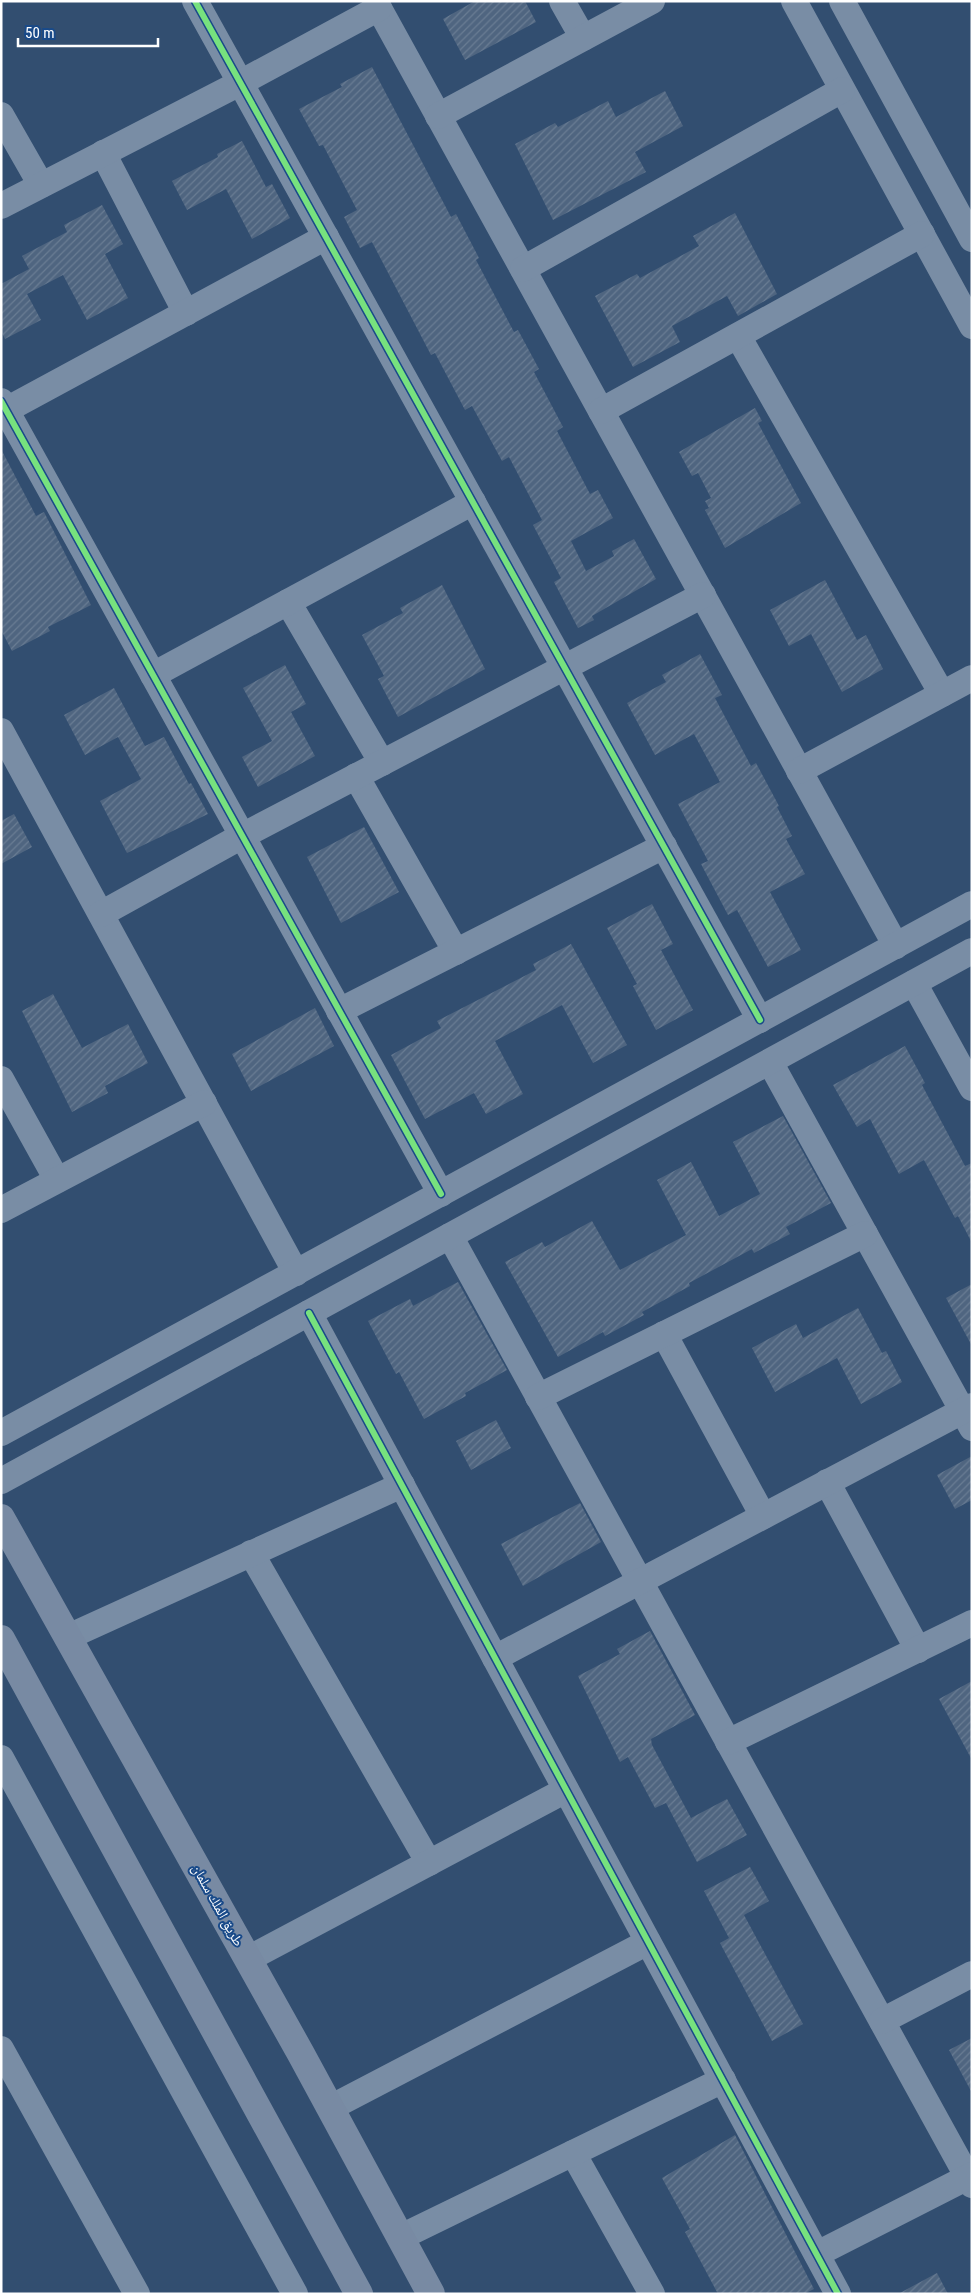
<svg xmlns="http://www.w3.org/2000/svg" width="973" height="2295" viewBox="0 0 973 2295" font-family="'Roboto Condensed','Noto Naskh Arabic',sans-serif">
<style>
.building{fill:url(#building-hatch)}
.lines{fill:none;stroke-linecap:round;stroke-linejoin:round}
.minor{stroke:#798da5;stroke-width:26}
.major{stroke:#788aa3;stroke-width:28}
.cycleway-casing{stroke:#194a89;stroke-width:9}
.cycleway{stroke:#77e17e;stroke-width:6}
.labels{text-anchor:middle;stroke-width:4;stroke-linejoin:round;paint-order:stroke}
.street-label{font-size:14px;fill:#fff;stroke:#194a89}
</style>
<defs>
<pattern id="building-hatch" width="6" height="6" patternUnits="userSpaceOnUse" patternTransform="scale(1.25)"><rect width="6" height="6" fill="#4f6580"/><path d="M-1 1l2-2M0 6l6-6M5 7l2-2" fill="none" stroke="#697c93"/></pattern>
</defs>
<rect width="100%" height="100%" fill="#324e70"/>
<g class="building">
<path d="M475,1H525L536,22L465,60L443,19Z"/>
<path d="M372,67L451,217L456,214L479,258L476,260L514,332L518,330L539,369L534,372L563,427L557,431L590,494L598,490L613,518L571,541L586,571L614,556L612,551L634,539L656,579L592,616L594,620L578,628L554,582L561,578L533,525L542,520L509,457L502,461L472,406L465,410L435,353L431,355L372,242L360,248L344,217L357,210L323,145L319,146L299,109L342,87L340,84Z"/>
<path d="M665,91L683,126L635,152L646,172L553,220L515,144L555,123L558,127L608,101L616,117Z"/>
<path d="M242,141L266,187L272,184L290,218L252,239L226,189L187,210L172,181L218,157L217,154Z"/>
<path d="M102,205L123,244L105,254L128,298L87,320L63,275L27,294L41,320L5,339L1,331V284L29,269L22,256L67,232L64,225Z"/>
<path d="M735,213L777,294L738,316L727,296L672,326L680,342L633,367L595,296L637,274L640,278L699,246L693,236Z"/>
<path d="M755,408L762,421L758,423L801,503L725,548L705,510L709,508L705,501L711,498L698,473L692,476L679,452Z"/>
<path d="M1,449L36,516L44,512L91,605L48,627L50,631L12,651L1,630Z"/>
<path d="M825,580L857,640L866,635L883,669L842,692L811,634L789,646L770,610Z"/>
<path d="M442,585L485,669L398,717L378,679L384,676L362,635L403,613L400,608Z"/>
<path d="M700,654L722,695L715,698L751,766L756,763L779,806L777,807L792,836L786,839L805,874L770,892L801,950L768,967L737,910L728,915L701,864L708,861L678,804L720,782L694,734L655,755L627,703L666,682L662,675Z"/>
<path d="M285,665L306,704L291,712L315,756L258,787L242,757L272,741L243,688Z"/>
<path d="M114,688L145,746L164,737L189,784L191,783L208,814L127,853L100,801L141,779L118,737L85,755L64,715Z"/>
<path d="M14,814L32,847L1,864V821Z"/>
<path d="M364,827L399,892L341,923L307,857Z"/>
<path d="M652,904L673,944L661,950L693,1010L656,1030L633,986L637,984L607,928Z"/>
<path d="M571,944L627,1045L593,1063L562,1005L495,1041L523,1094L486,1114L474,1093L425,1119L391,1055L441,1028L437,1021L536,970L533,964Z"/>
<path d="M53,994L82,1048L128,1024L148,1063L105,1086L108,1093L72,1112L22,1011Z"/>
<path d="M315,1008L334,1046L251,1091L232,1054Z"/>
<path d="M905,1046L925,1083L922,1085L965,1166L972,1163V1243L958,1216L955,1218L924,1160L899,1174L870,1119L857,1127L833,1085Z"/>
<path d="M783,1116L831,1203L786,1227L790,1234L754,1253L752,1249L689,1283L690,1286L642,1312L644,1315L605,1336L603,1332L558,1357L505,1262L542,1242L545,1247L592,1221L620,1270L686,1235L657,1180L691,1162L719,1216L760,1194L733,1142Z"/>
<path d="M458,1282L507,1370L465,1393L466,1396L424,1419L399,1372L396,1374L368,1321L410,1299L413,1306Z"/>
<path d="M972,1284V1346L946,1298Z"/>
<path d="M858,1308L882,1353L886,1351L902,1382L861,1404L837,1358L775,1392L752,1348L796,1324L803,1338Z"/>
<path d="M496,1420L511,1448L471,1470L456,1441Z"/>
<path d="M972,1456V1500L955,1509L937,1475Z"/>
<path d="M580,1503L601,1542L523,1586L501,1544Z"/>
<path d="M650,1631L695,1715L651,1739L652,1745L691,1818L727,1799L747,1835L697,1862L666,1803L655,1808L628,1757L620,1762L578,1676L620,1654L617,1649Z"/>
<path d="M972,1681V1760L939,1699Z"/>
<path d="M750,1867L769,1901L744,1915L803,2024L772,2041L720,1943L729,1938L704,1891Z"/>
<path d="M972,2038V2093L949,2050Z"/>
<path d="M735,2135L814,2289L804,2294H718L685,2232L690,2229L662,2178Z"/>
<path d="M937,2273L948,2294H898Z"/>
</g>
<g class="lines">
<g class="minor">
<path d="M195,1L760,1020"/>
<path d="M375,1L896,946"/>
<path d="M562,1L583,38"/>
<path d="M794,1L972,326"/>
<path d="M842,1L972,239"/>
<path d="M1,115L41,185"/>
<path d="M438,116L652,1"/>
<path d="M103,153L186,313"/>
<path d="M1,206L240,83L379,8"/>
<path d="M523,269L842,90"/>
<path d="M738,336L942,694"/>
<path d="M1,401L441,1194"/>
<path d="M6,410L326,237"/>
<path d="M601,411L922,234"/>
<path d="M288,602L382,763"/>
<path d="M153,675L473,502"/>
<path d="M1,731L296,1273"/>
<path d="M799,771L972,678"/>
<path d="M356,776L456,952"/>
<path d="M101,914L242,836L703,595"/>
<path d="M914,983L972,1088"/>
<path d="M339,1011L664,846"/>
<path d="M770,1062L972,1428"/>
<path d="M1,1079L57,1180"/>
<path d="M1,1210L204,1103"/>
<path d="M450,1236L972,2185"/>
<path d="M309,1313L838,2294"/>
<path d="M664,1334L763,1516"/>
<path d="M538,1397L865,1234"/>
<path d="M1,1433L972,904"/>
<path d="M1,1481L972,951"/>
<path d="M827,1482L918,1650"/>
<path d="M251,1553L429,1863"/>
<path d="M68,1637L402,1485"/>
<path d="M495,1658L972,1406"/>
<path d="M728,1742L972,1623"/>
<path d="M1,1758L295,2294"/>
<path d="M248,1959L566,1790"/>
<path d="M882,2021L972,1974"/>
<path d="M1,2049L137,2294"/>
<path d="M330,2108L648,1942"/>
<path d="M573,2153L652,2294"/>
<path d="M401,2237L723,2080"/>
<path d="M817,2254L972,2175"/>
</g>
<g class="major">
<path d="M1,1518L301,2054L431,2294"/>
<path d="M1,1639L359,2294"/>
</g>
<defs>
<g id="cycleway">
<path d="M195,1L760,1020"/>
<path d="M1,401L441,1194"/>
<path d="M309,1313L838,2294"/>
</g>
</defs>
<use href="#cycleway" class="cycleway-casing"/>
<use href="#cycleway" class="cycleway"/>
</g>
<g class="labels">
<g class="street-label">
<text transform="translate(218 1905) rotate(61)" y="5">طريق الملك سلمان</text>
</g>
</g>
<rect width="973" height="2295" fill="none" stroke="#ffffff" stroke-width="5"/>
<path d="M18 38v8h140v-8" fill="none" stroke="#ffffff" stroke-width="2.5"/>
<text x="25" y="38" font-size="15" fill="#ffffff" stroke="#194a89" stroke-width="4" paint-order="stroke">50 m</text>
</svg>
